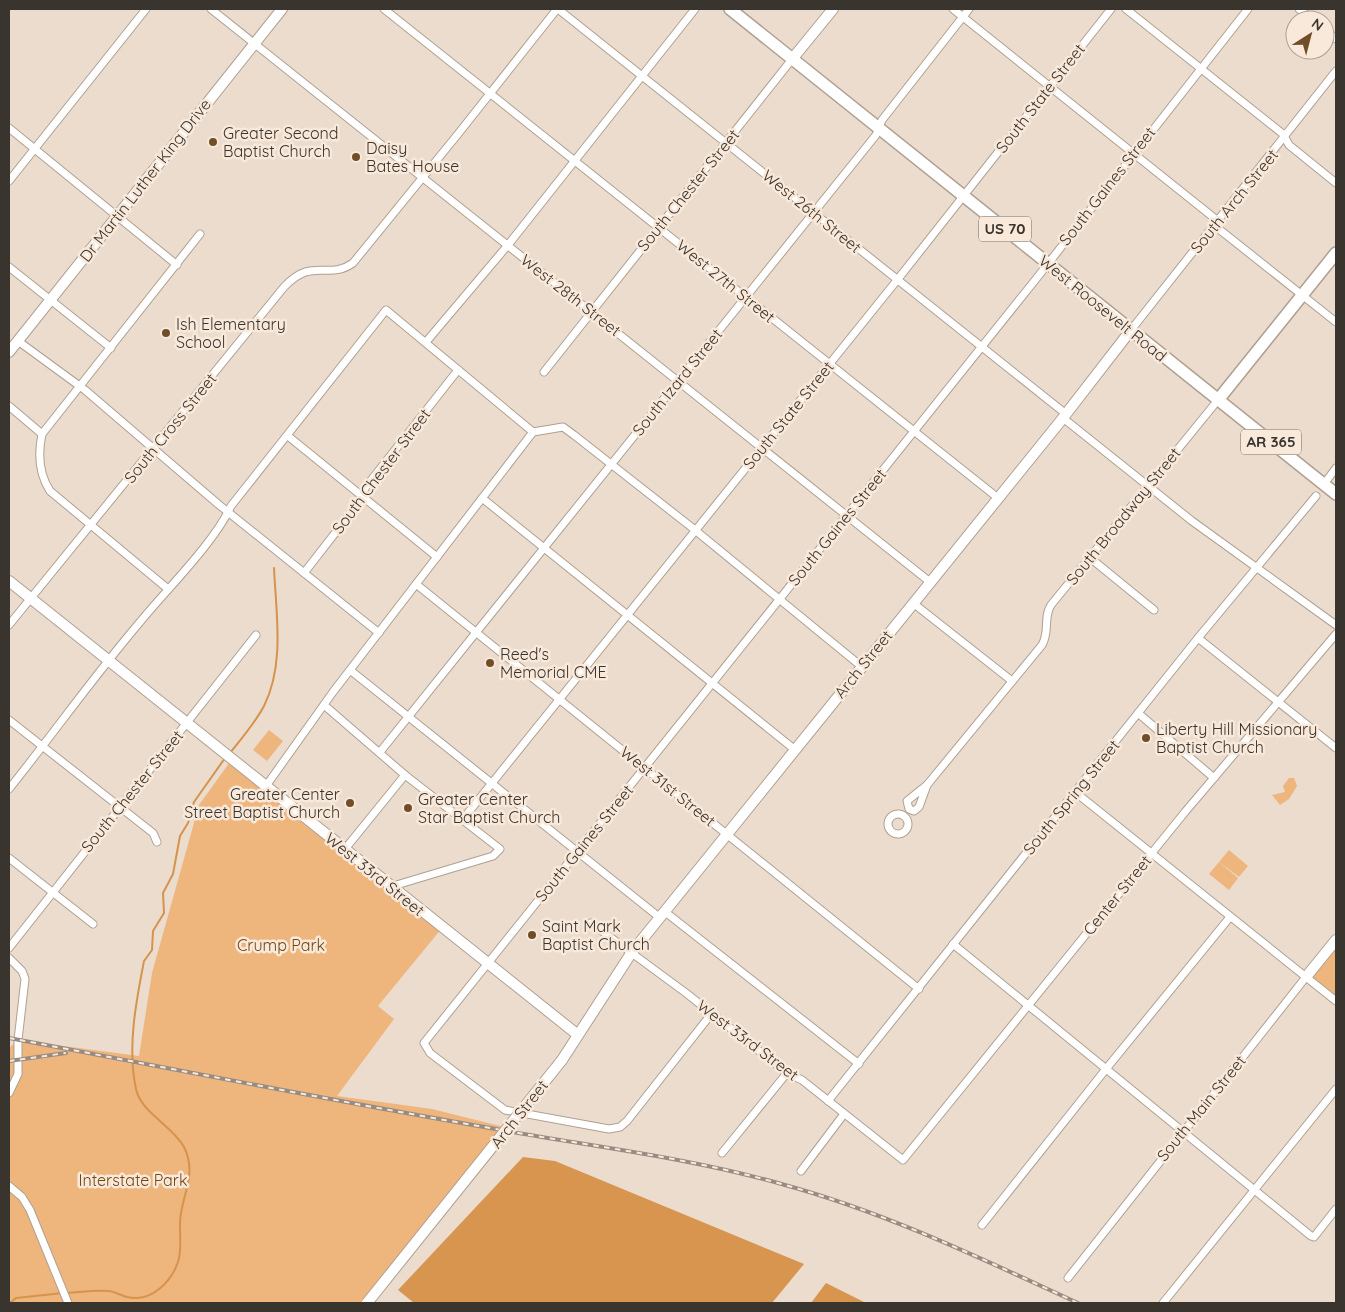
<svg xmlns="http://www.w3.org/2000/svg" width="1345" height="1312" viewBox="0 0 1345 1312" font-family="Quicksand,sans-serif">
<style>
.green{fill:#eeb57d}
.forest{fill:#d7954f}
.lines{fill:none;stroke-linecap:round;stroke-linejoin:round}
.stream{stroke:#d5934d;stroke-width:2}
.street-casing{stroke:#afa092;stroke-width:9}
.secondary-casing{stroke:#afa092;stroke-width:12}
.primary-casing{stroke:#afa092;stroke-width:14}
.street{stroke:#fff;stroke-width:7}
.secondary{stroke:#fff;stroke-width:10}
.primary{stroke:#fff;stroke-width:11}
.rail-casing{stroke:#988c82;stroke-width:4}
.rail{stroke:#f9e9da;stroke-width:2;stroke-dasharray:5.5;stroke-linecap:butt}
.secondary-bridge-casing{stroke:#afa092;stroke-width:12;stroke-linecap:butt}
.secondary-bridge{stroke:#fff;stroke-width:10}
.poi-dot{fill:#724e28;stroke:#f9e9da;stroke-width:2}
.labels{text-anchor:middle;stroke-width:5;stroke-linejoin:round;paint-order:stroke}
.shield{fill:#f9e9da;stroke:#736a62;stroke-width:1}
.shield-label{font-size:15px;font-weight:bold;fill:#3a342e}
.street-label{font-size:16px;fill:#3a342e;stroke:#f9e9da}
.poi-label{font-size:16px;fill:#3a342e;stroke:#f9e9da;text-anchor:start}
.park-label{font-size:16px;fill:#724611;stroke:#f9e9da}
</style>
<rect width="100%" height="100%" fill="#ecdccd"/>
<g class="green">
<path d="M269,730L283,741L267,761L253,750Z"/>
<path d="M232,759L442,928L378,1006L394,1019L337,1096L432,1109L508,1128L367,1303H9V1048L18,1040L139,1056L152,973L199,805Z"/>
<path d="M1289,778H1294L1297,786L1289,799L1280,805L1272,795L1285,792L1283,786Z"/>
<path d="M1229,850L1248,866L1239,877L1219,862Z"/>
<path d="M1219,862L1238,878L1229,890L1209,874Z"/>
<path d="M1336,940V1001L1306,977Z"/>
</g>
<g class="forest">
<path d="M523,1157L555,1161L804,1264L772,1303H414L398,1290Z"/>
<path d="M826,1283L866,1303H811Z"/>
</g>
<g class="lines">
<g class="stream">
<path d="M230,753C242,738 255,723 264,706C285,664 276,613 274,568"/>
<path d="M68,1293C82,1292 95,1290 109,1291C116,1292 120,1295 127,1297C151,1303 171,1282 178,1262C183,1247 178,1228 181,1213C185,1189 196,1171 184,1147C173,1126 141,1113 136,1089C127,1048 136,1002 144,961L152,950L153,931L164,913L163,893L173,874L180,836L188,823L194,802L225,758"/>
<path d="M10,1303L16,1298L63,1293"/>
</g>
<defs>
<g id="street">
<path d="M211,9L930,582"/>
<path d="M384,9L998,498"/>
<path d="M558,9L1066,414"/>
<path d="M953,9L1218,221"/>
<path d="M1126,9L1283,134L1289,145L1336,183"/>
<path d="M1299,9L1313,20"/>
<path d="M1325,30L1336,39"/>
<path d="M9,128L177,265"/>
<path d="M9,181L146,9"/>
<path d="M1215,226L1336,322"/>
<path d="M9,267L111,348"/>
<path d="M1131,330L1336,71"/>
<path d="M18,341L85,390L218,504L379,633"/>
<path d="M426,342L508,245L695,9"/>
<path d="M544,372L793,58"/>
<path d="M9,406L42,434"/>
<path d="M1063,418L1192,521L1336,625"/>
<path d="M42,434L200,234"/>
<path d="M42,434C38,453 39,474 50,491L168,589"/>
<path d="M288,436L437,557"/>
<path d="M1324,484L1336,468"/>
<path d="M482,498L794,749"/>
<path d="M1089,557L1154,610"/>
<path d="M304,573L360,501L365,488L458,370"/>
<path d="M416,584L919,989"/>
<path d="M913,603L1012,681"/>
<path d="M9,625L284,287C313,256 328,281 353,263L458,134L557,9"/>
<path d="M1198,638L1336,748"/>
<path d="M350,670L659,917"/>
<path d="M324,705L405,775L500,849L493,856L393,886"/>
<path d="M1138,713L1214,778"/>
<path d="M9,720L153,833L157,842"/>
<path d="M380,752L876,135L882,120L969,9"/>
<path d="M927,785L1042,645C1050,632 1043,617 1051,605L1218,400"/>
<path d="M927,785L919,807L914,811L909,809L907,801Z"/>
<path d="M266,786L333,692L533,432"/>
<path d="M9,789C53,734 94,676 140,622C166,590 215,542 231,506L386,310L533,432L563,427L574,435L690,526L861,666"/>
<path d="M1075,792L1336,1001"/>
<circle cx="898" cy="824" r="10"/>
<path d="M463,819L898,279L1111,9"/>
<path d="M345,849L405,775"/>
<path d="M9,858L93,924"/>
<path d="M664,911L859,1064"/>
<path d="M591,923L686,993L787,1073L802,1080L903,1160L1185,812L1336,634"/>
<path d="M953,944L1311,1236L1314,1237L1336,1209"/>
<path d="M9,948L256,635"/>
<path d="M9,958L22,971L25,979L18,1040V1074L9,1093"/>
<path d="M712,1013L627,1121L620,1127L609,1129L505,1110L430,1053L424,1043L1036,279L1248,9"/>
<path d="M828,1101L1198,638L1316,496"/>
<path d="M722,1153L787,1073"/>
<path d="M801,1171L844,1114"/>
<path d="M9,1186L22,1197L30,1210L68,1303"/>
<path d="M982,1225L1106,1069L1230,917"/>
<path d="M1068,1278L1306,977"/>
<path d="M1163,1303L1336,1089"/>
</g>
<g id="secondary">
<path d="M793,58L833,9"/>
<path d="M9,352L282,9"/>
<path d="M9,581L578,1035"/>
<path d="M1306,977L1336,940"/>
<path d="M562,1060L632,952L1059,423L1131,330"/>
</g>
<g id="primary">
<path d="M730,9L1336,494"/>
<path d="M1218,400L1336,253"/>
</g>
</defs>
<use href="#street" class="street-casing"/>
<use href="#secondary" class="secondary-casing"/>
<use href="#primary" class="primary-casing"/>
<use href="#street" class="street"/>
<use href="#secondary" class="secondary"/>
<use href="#primary" class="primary"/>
<defs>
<g id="rail">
<path d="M9,1038C169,1068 329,1100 490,1128C588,1146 688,1157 785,1185C887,1213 982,1259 1078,1303"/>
<path d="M9,1061L66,1053"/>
</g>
</defs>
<use href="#rail" class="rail-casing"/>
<use href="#rail" class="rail"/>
<defs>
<path id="secondary-bridge" d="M367,1303L562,1060"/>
</defs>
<use href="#secondary-bridge" class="secondary-bridge-casing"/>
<use href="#secondary-bridge" class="secondary-bridge"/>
</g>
<g class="poi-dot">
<circle cx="213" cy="142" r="5"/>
<circle cx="356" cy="157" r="5"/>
<circle cx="166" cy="333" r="5"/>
<circle cx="490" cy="663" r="5"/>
<circle cx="1146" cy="738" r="5"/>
<circle cx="350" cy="803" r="5"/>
<circle cx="408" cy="808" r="5"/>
<circle cx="532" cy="935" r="5"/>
</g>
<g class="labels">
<g class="shield">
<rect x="979" y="216.5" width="52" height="25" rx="4"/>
<rect x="1241" y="429.5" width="60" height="25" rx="4"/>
</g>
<g class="shield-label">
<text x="1005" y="234">US 70</text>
<text x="1271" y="447">AR 365</text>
</g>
<g class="street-label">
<text transform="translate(1040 98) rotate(-52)" y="6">South State Street</text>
<text transform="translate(145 180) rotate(-52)" y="6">Dr Martin Luther King Drive</text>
<text transform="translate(1107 186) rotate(-52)" y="6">South Gaines Street</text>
<text transform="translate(688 190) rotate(-51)" y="6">South Chester Street</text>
<text transform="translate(1234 201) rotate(-51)" y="6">South Arch Street</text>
<text transform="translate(812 211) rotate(39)" y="6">West 26th Street</text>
<text transform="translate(726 281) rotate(39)" y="6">West 27th Street</text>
<text transform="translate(571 295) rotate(38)" y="6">West 28th Street</text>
<text transform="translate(1103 308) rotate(39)" y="6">West Roosevelt Road</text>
<text transform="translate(677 382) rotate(-51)" y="6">South Izard Street</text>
<text transform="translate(788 415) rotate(-51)" y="6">South State Street</text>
<text transform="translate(170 428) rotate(-51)" y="6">South Cross Street</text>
<text transform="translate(381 471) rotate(-53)" y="6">South Chester Street</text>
<text transform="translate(1123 516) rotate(-51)" y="6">South Broadway Street</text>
<text transform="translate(837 527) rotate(-51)" y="6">South Gaines Street</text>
<text transform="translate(863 664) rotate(-51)" y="6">Arch Street</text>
<text transform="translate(668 786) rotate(39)" y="6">West 31st Street</text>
<text transform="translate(132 791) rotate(-51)" y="6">South Chester Street</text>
<text transform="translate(1071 797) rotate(-51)" y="6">South Spring Street</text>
<text transform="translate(584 843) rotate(-51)" y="6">South Gaines Street</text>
<text transform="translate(375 874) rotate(39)" y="6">West 33rd Street</text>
<text transform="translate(1117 895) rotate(-51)" y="6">Center Street</text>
<text transform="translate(748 1040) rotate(37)" y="6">West 33rd Street</text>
<text transform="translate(1201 1108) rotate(-51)" y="6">South Main Street</text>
<text transform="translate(519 1114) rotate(-52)" y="6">Arch Street</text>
</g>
<g class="poi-label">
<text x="223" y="139">Greater Second<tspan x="223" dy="18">Baptist Church</tspan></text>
<text x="366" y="154">Daisy<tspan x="366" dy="18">Bates House</tspan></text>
<text x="176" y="330">Ish Elementary<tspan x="176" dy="18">School</tspan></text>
<text x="500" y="660">Reed's<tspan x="500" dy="18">Memorial CME</tspan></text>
<text x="1156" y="735">Liberty Hill Missionary<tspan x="1156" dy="18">Baptist Church</tspan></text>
<text x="340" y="800" text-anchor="end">Greater Center<tspan x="340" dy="18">Street Baptist Church</tspan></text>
<text x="418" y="805">Greater Center<tspan x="418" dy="18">Star Baptist Church</tspan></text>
<text x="542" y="932">Saint Mark<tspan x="542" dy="18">Baptist Church</tspan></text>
</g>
<g class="park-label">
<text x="281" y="951">Crump Park</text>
<text x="133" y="1186">Interstate Park</text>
</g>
</g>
<rect width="1345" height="1312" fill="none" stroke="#3a342e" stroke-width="20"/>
<g transform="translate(1310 35) rotate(36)"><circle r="24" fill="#f9e9da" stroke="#ada195"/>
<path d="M0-4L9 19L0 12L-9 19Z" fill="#724e28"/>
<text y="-8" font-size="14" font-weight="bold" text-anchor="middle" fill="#3a342e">N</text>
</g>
</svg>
